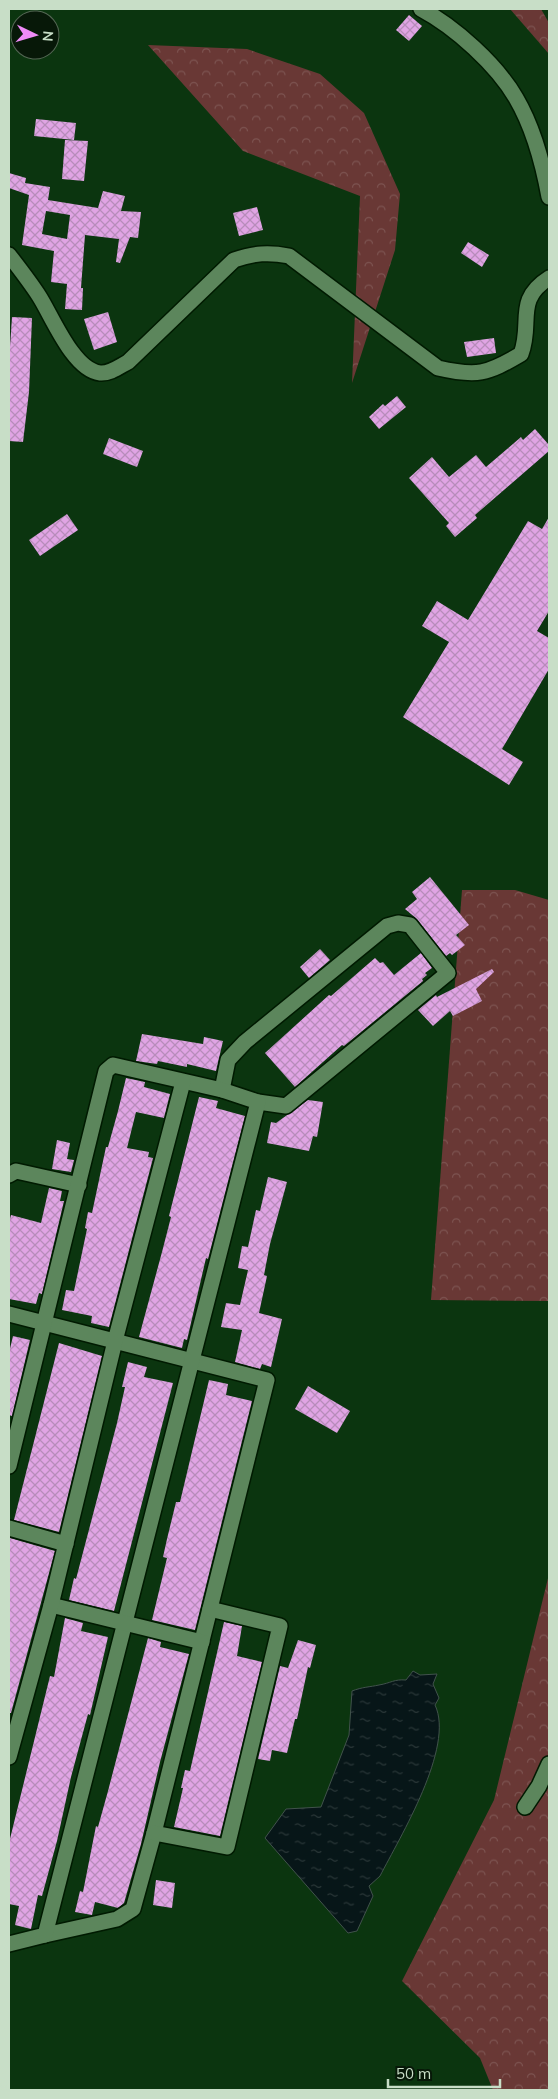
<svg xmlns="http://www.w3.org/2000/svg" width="558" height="2099" viewBox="0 0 558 2099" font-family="Mulish,sans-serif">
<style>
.forest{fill:url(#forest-crowns)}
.water{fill:url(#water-ripples);stroke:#41524c}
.building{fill:url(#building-cross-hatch);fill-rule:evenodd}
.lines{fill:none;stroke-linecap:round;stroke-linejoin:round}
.minor-casing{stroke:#001a01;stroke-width:18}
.minor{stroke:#5c865c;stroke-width:15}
</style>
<defs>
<pattern id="forest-crowns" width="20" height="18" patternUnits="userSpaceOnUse" patternTransform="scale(1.25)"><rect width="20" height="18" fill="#693835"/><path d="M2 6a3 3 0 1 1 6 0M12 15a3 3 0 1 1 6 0" fill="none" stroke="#7d5451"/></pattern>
<pattern id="water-ripples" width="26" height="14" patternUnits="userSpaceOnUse" patternTransform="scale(1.25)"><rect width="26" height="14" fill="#071618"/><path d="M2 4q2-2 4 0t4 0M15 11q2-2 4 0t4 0" fill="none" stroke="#2a3738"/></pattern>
<pattern id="building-cross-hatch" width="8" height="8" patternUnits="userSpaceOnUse" patternTransform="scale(1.25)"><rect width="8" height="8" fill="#e0a4e4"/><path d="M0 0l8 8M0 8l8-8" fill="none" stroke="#b78cba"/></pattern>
</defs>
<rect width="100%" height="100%" fill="#0b350f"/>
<g class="forest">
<path d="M510,9H541L549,23V54Z"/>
<path d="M148,45L247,49L320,74L364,113L400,194L395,250L352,383L360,196L243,151Z"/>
<path d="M462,890H515L549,900V1301L431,1300Z"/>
<path d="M549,1574V2090H493L480,2058L402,1981L494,1800Z"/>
</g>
<path class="water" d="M413,1671L420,1675L437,1674L433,1684L439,1698L435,1705C455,1747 400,1837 380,1876L369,1886L373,1896L357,1931L348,1933L265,1838L286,1809L321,1807L349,1735L352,1691C362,1687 370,1687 379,1685C391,1683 394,1679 406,1680Z"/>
<g class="building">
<path d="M409,15L422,26L409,41L396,30Z"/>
<path d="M36,119L76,123L74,140L34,136Z"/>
<path d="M65,140L88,141L84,181L62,179Z"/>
<path d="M9,173L26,178L25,183L50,187L48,200L98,208L103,191L125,196L121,211L141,212L138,238L130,237L120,263L116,262L119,239L85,235L81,288H83L82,310L65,309L67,284L51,282L54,251L22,245L29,195L9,188ZM46,211L70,215L67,239L42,234Z"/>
<path d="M257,207L263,230L239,236L233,213Z"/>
<path d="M468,242L489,255L482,267L461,253Z"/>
<path d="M108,312L117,342L94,350L84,319Z"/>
<path d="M12,317L32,318L29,392L23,442L9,441V362Z"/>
<path d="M494,338L496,353L467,357L464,342Z"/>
<path d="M397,396L406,407L379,429L369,417L383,404L385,406Z"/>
<path d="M535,429L549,445V451L475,515L477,518L455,537L446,526L449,523L409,478L432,457L449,477L476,455L486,467L521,437L523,440Z"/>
<path d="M109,438L143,451L137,467L103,454Z"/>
<path d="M67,514L78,530L40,556L29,540Z"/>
<path d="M549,517V611L537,631L549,638V669L502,749L523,762L509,785L403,717L449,642L422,626L437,601L468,620L528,521L542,529Z"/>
<path d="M430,877L469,925L456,935L465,945L452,955L450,953L446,956L417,919L405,909L417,899L412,892Z"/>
<path d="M320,949L330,960L309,978L300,967Z"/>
<path d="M421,953L432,968L425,973L427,975L422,979L423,981L344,1046L342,1045L295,1087L265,1053L329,995L331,996L375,958L380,963L383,962L394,975Z"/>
<path d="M492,969L494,972L476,989L482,1001L453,1016L450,1011L433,1026L418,1010L436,995L437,997Z"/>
<path d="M142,1034L203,1044L204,1037L223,1041L216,1071L187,1064V1067L158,1061L157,1064L136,1061Z"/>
<path d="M126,1078L145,1082L144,1087L170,1094L164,1118L136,1112L127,1148L149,1152L148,1157L153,1158L109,1327L91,1323L92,1316L62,1310L66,1290L74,1291L87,1229L85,1228L88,1212L92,1213L106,1147H108L118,1111Z"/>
<path d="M199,1097L218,1101L216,1108L245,1116L208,1259L206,1258L187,1340L184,1339L182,1348L139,1337L162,1252L171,1217L169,1216Z"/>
<path d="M308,1100L323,1102L317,1137L313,1136L309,1151L267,1143L271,1122L276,1123Z"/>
<path d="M57,1140L70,1143L67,1159L74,1160L71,1172L52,1169Z"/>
<path d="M268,1177L287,1182L270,1244L264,1275L267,1276L259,1313L282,1319L271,1367L262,1364L260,1369L235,1362L242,1330L221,1327L226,1303L240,1305L248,1270L238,1268L242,1246L248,1247L256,1210L260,1211Z"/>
<path d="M49,1188L62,1191L60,1201H64L42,1294L39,1293L36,1304L9,1299V1223L11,1215L41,1223Z"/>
<path d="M13,1336L30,1340L12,1416L9,1415V1353Z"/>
<path d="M59,1343L102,1356L59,1532L14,1520Z"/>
<path d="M128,1362L147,1367L144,1377L173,1383L114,1611L69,1600L74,1578L76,1579L117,1423L125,1387H122Z"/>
<path d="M209,1380L228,1384L226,1395L252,1401L195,1630L152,1620L167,1558L163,1557L167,1539L176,1502H180Z"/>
<path d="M308,1386L350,1411L337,1433L295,1409Z"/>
<path d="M10,1538L55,1551L11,1713H9Z"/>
<path d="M65,1618L83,1623L81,1631L108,1637L90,1715L88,1714L71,1777L57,1841L42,1896L38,1895L31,1929L15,1925L19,1906L9,1904V1843L50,1676L54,1677Z"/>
<path d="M224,1622L242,1626L237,1656L262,1662L220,1836L174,1827L183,1788H181L185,1770L190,1771Z"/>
<path d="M148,1638L161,1642L160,1647L189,1654L160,1762L141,1844L124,1903L118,1908L95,1902L92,1915L75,1912L80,1891L83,1892L96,1826L98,1827L108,1791Z"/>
<path d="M298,1640L316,1645L310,1668L308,1667L297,1719H295L287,1753L272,1750L270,1761L258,1759L280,1666L288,1668Z"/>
<path d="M156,1880L175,1883L172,1908L153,1905Z"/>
</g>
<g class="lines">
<defs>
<g id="minor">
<path d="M421,9C455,27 497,65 516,98C533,127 543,164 549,197"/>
<path d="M9,255C19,268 30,282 39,296C52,316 73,370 100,373C110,374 120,366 128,362L234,260C254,253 269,252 289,256L438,368C477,377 487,374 521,354C533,323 514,300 549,278"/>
<path d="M222,1090L228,1060L245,1042L387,926L398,923L410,925L448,973L286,1106L258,1102"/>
<path d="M9,1175L16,1171L79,1185"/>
<path d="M9,1314L267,1380L154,1833L133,1909L117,1919L45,1935"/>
<path d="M9,1466L106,1071L113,1065L222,1090L258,1102L45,1935L9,1944"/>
<path d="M9,1528L66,1544"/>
<path d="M51,1605L202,1642"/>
<path d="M9,1757L51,1605L115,1341L183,1082"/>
<path d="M525,1807L539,1786L549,1764"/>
<path d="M154,1833L227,1847L280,1626L210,1609"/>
</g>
</defs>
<use href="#minor" class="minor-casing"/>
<use href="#minor" class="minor"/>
</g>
<rect width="558" height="2099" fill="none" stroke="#c8dec7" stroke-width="20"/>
<g transform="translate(35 35) rotate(95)"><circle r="24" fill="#071808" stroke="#546754"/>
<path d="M0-4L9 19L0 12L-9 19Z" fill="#ef8bf7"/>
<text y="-8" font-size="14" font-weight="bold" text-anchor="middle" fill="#c8dec7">N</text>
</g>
<path d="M388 2079v8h112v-8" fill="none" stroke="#c8dec7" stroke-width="2.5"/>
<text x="396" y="2079" font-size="15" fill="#c8dec7" stroke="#071808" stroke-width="4" paint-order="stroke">50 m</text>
</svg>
